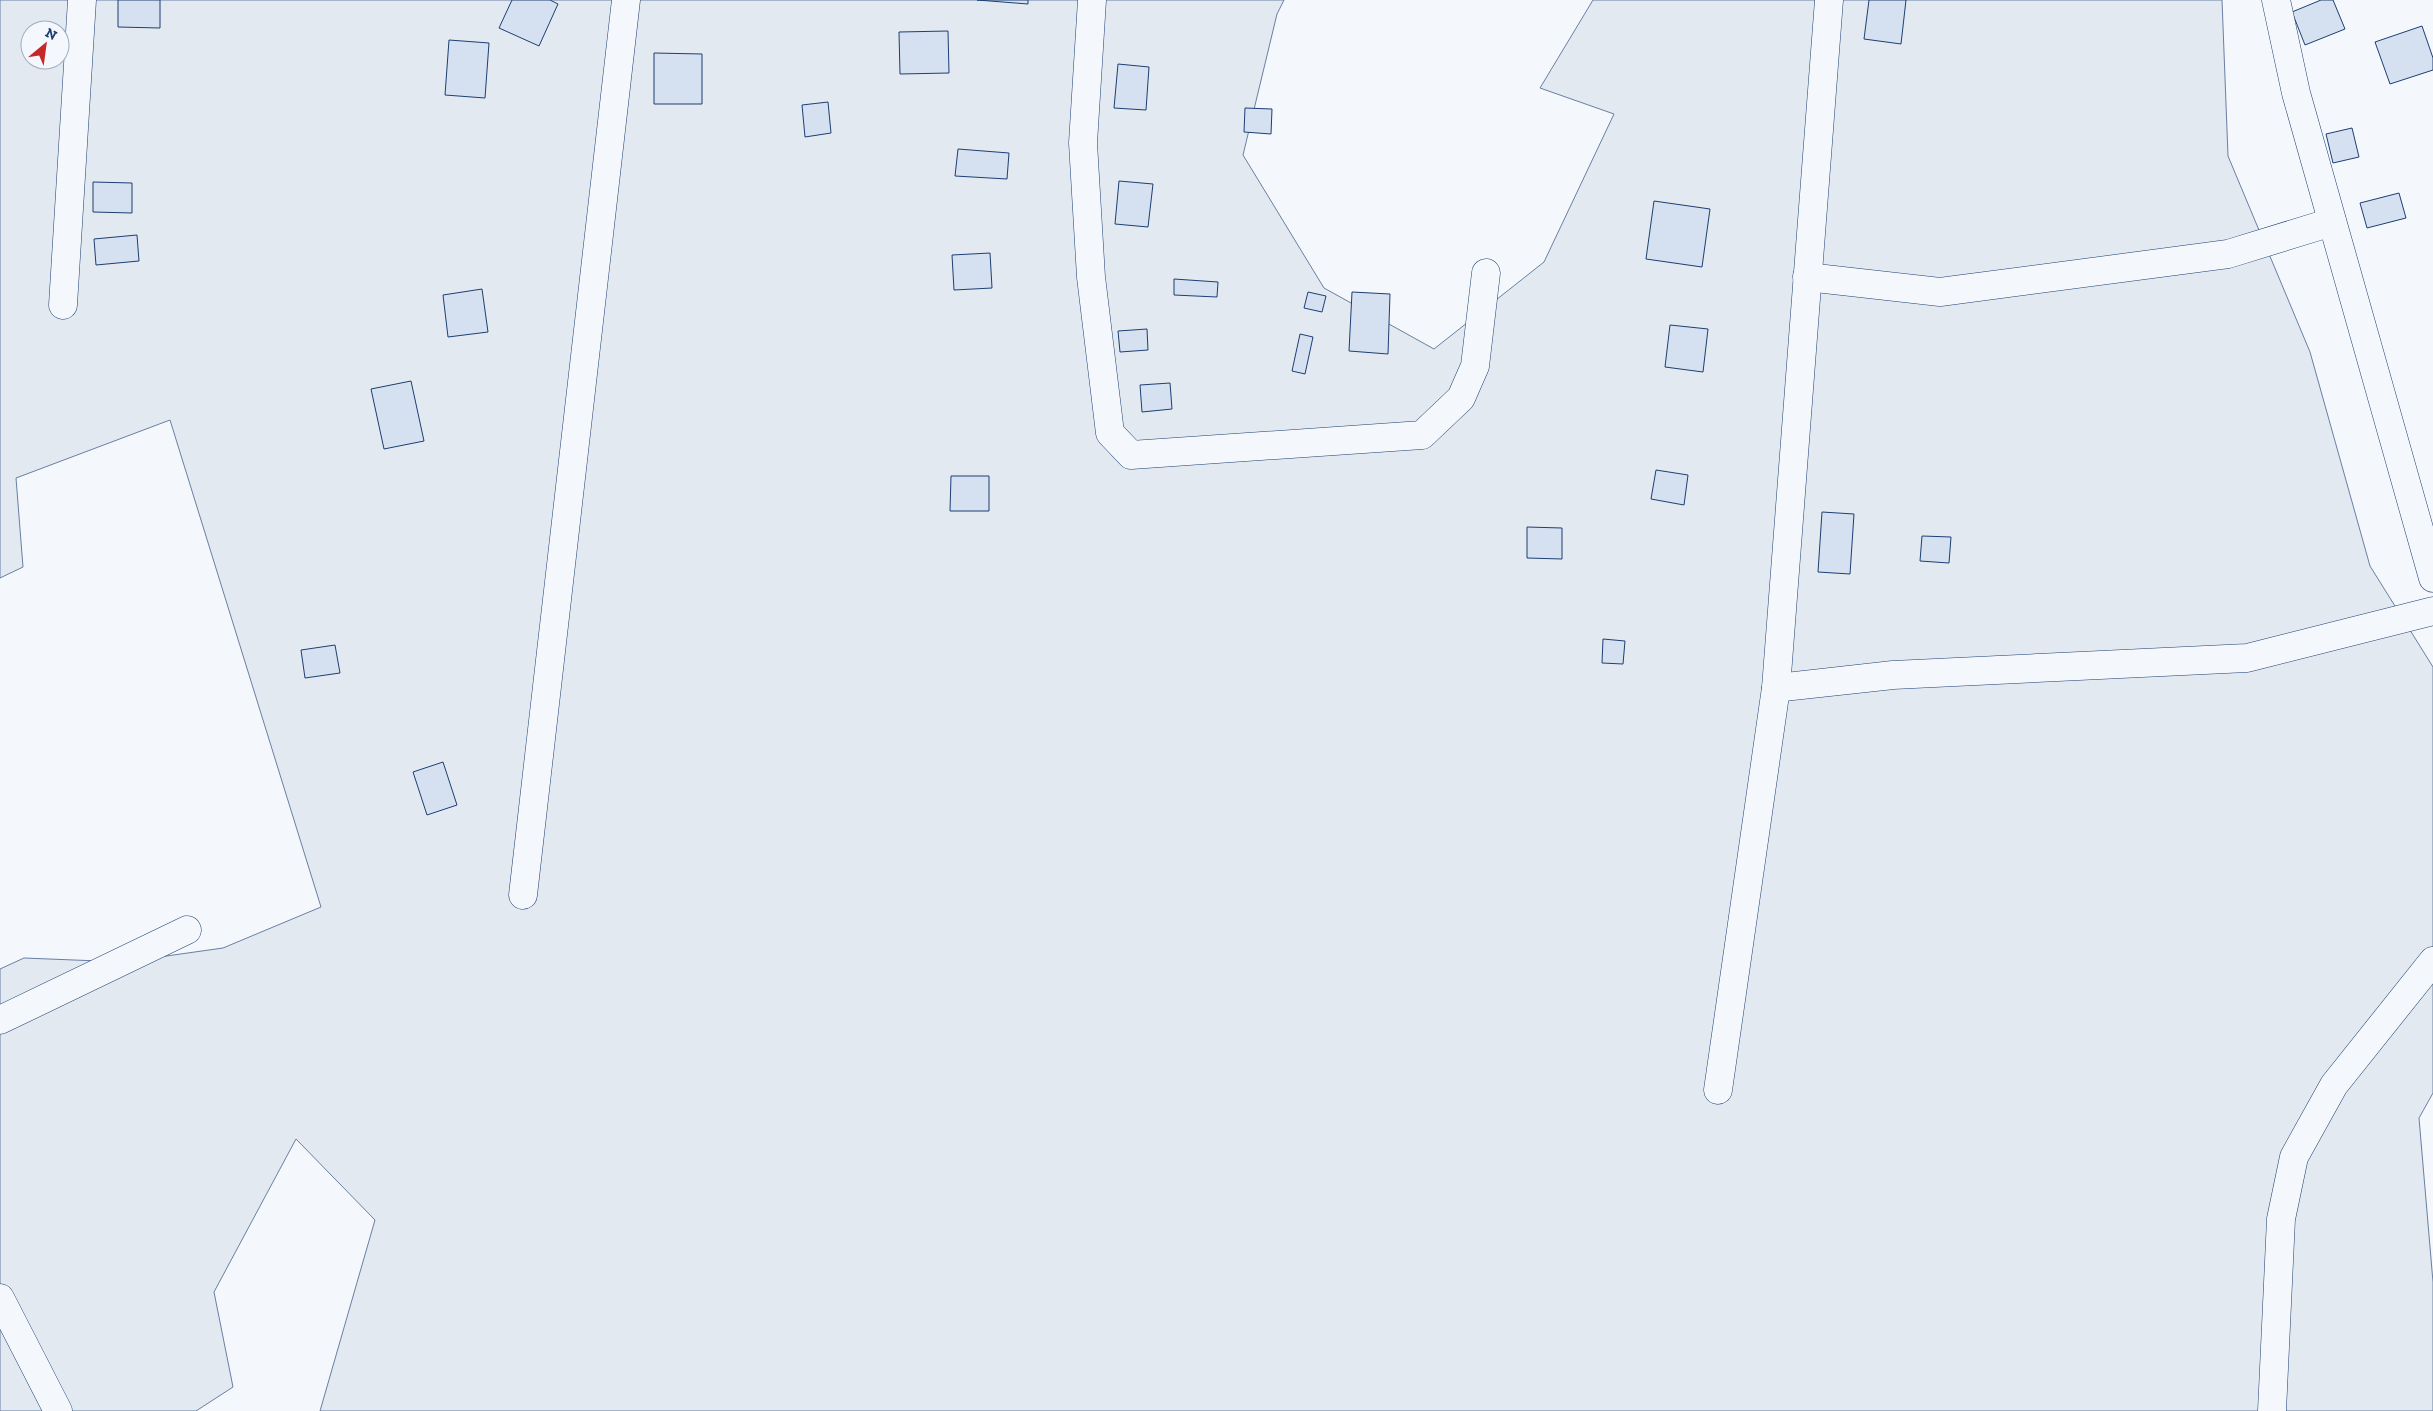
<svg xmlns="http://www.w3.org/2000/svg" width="2433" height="1411" viewBox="0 0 2433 1411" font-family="'Zilla Slab',serif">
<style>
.green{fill:#e3e9f0;stroke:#687fa3;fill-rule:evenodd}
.building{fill:#d5e0f0;stroke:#1d3f73}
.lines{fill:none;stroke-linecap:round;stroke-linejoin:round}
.minor-casing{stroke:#1d3f73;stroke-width:29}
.minor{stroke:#f4f7fb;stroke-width:28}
</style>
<rect width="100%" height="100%" fill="#f4f7fb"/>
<path class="green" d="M0,0H1284L1277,14L1243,155L1324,288L1434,349L1544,262L1614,114L1540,88L1593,0H2222L2228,156L2310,352L2370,566L2433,667V1093L2419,1118L2433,1282V1411H320L375,1220L296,1139L214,1292L233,1387L196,1411H0V969L24,958L124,962L223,948L321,907L170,420L16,478L23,567L0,578ZM30,30H60V60H30Z"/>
<g class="building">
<path d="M118,0H160V28L118,27Z"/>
<path d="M512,0H550L558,4L539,46L499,28Z"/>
<path d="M977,0H1028V4Z"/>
<path d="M1869,0H1906L1901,44L1864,39Z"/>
<path d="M2321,0H2333L2345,29L2305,45L2292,12Z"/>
<path d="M2422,26L2433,58V70L2390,84L2375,42Z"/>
<path d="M948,31L949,73L900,74L899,32Z"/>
<path d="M449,40L489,43L485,98L445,95Z"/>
<path d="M654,53L702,54V104H654Z"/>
<path d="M1118,64L1149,67L1146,110L1114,108Z"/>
<path d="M828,102L831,133L805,137L802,105Z"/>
<path d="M1245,108L1272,109L1271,134L1244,132Z"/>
<path d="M2352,128L2359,157L2333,163L2326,134Z"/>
<path d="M958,149L1009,153L1007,179L955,176Z"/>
<path d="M1119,181L1153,184L1148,227L1115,224Z"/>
<path d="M93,182L132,183V213L93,212Z"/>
<path d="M2399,193L2406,218L2367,228L2360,203Z"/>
<path d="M1654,201L1710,209L1702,267L1646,259Z"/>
<path d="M137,235L139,261L96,265L94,239Z"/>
<path d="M990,253L992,288L954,290L952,255Z"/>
<path d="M1174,279L1218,282L1217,297L1174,295Z"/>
<path d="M482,289L488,332L448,337L443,295Z"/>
<path d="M1308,292L1326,296L1322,312L1304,308Z"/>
<path d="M1352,292L1390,294L1388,354L1349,351Z"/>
<path d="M1670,325L1708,329L1703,372L1665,367Z"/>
<path d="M1147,329L1148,350L1120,352L1118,331Z"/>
<path d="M1300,334L1313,337L1305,374L1292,371Z"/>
<path d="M411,381L424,441L384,449L371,389Z"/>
<path d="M1170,383L1172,409L1142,412L1140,385Z"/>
<path d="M1656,470L1688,475L1684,505L1651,499Z"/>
<path d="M951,476H989V511H950Z"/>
<path d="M1822,512L1854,514L1850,574L1818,572Z"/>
<path d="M1527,527L1562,528V559L1527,558Z"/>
<path d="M1922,536L1951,537L1949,563L1920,561Z"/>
<path d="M1603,639L1625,641L1623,664L1602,663Z"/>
<path d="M335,645L340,673L305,678L301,650Z"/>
<path d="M443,762L457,805L427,815L413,772Z"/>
</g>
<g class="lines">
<defs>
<g id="minor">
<path d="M1092,0L1083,143L1091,277L1110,433L1131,455L1422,435L1461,398L1475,366L1486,273"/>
<path d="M2276,0L2296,93L2433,578"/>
<path d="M1807,277L1940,292L2228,254L2332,222"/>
<path d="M63,305L82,0"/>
<path d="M1776,688L1893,675L2247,658L2433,611"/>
<path d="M523,895L626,0"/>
<path d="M0,1020L187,930"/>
<path d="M1718,1090L1776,688L1829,0"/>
<path d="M0,1298L58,1411"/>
<path d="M2272,1411L2281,1219L2294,1157L2334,1085L2433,961"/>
</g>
</defs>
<use href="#minor" class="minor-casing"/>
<use href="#minor" class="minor"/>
</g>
<g transform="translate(45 45) rotate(29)"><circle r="24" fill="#f4f7fb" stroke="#9eadc5"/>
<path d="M0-4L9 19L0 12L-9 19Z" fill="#c62828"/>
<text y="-8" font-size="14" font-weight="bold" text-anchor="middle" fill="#1d3f73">N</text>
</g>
</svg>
